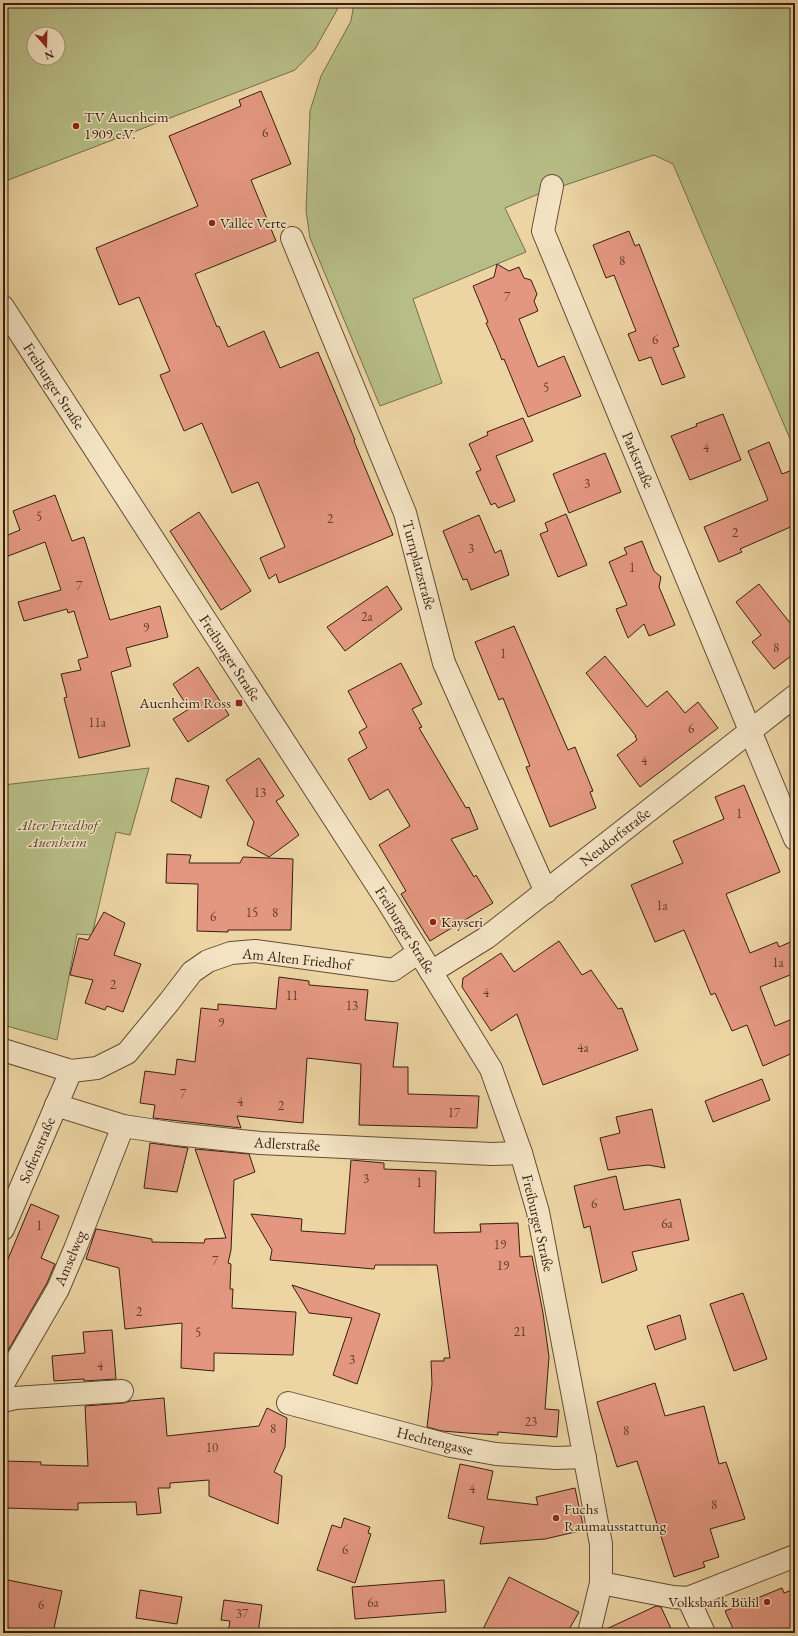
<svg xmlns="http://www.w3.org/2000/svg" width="798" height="1636" viewBox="0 0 798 1636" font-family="'EB Garamond',serif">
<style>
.green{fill:#b7bd86;stroke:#776e4c;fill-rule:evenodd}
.building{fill:#e39780;stroke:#371e11}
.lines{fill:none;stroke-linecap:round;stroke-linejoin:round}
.minor-casing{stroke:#644c36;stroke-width:24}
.tertiary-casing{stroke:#644c36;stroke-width:24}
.minor{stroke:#f3e3c3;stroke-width:22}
.tertiary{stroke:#f3e3c3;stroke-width:22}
.poi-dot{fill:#8f2418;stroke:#f3e3c3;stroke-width:1.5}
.labels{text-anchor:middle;stroke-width:3;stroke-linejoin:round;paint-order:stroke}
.number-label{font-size:13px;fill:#623c2d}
.poi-label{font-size:15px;fill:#371e11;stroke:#f3e3c3;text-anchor:start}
.street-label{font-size:15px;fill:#371e11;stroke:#f3e3c3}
.park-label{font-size:15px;font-style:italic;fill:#57462e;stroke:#f3e3c3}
</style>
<rect width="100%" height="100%" fill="#ecd4a3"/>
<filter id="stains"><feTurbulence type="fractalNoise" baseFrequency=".005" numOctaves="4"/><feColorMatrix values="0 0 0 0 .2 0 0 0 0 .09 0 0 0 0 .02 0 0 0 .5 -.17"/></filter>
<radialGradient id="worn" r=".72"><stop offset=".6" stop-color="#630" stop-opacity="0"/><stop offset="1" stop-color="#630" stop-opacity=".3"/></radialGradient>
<g class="green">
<path d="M3,3H338L337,10L315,49L295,70L3,182ZM34,34H58V58H34Z"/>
<path d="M354,3H795V446H793L673,164L654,155L536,195L505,208L526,252L413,299L442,383L380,406L310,238L306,211L310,111L321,76L351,21Z"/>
<path d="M149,768L130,835L116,832L92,935L77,934L57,1040L3,1025V785Z"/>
</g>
<g class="building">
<path d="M261,91L291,164L251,180L276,241L195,274L217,327L219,326L228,347L264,331L280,368L318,352L355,440L354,441L393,535L279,583L276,574L269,579L260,558L285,547L258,482L232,493L202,423L184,431L160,375L170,371L139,297L119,305L96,248L198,206L169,136L241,106L239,100Z"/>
<path d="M629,231L635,246L639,244L679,346L673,348L685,377L662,385L651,357L639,361L628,334L636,331L614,275L606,278L593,245Z"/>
<path d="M497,264L509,271L519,267L524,278L531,280L537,294L534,301L538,311L519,319L538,367L564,356L581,396L528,417L504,359L502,360L496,345L486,323L488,322L473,286L494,277Z"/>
<path d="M723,414L741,460L690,480L671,436L697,426L696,424Z"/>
<path d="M523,418L533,441L496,456L515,501L498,508L495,503L491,505L476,472L481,470L469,444L488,435L487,432Z"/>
<path d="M769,442L782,474L795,469V525L740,549L742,552L719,562L704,527L768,500L748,451Z"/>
<path d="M605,453L621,492L569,513L553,474Z"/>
<path d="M55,495L72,541L84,537L110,620L160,606L168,637L126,648L131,666L111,672L130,746L79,758L64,698L67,697L61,674L81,670L78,660L88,657L74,611L68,613L67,609L24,621L18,602L61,590L45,542L3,558V537L20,530L13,511Z"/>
<path d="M199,512L251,591L221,610L170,531Z"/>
<path d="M566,514L587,565L558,577L540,534L548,531L545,523Z"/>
<path d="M479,515L495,553L501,550L509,575L471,590L467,579L463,580L443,531Z"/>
<path d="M642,541L654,571L661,577L659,587L675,625L649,636L644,624L628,638L616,609L627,605L609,562L627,554L624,548Z"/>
<path d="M759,584L795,629V653L774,669L752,642L761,635L736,602Z"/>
<path d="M387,586L402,609L345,651L327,627Z"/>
<path d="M514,626L568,750L575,747L593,791L590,792L596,808L550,827L526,767L530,766L513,723L503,698L499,700L475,642Z"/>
<path d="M605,656L647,707L667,691L685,713L698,702L718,728L640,787L617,755L637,740L635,736H636L586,673Z"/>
<path d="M401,663L422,704L412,709L422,727L419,728L466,808L469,807L478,829L451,839L474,877L476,875L493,903L430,941L401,894L406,891L379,845L410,826L388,789L370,800L348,759L367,748L359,732L367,727L348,691Z"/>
<path d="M198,667L229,715L188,742L173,719L189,709L173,684Z"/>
<path d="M259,758L284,796L276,801L299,835L269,857L247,845L254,822L226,780Z"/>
<path d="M176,778L209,786L201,818L171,801Z"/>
<path d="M744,785L780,872L726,894L750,953L777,942L779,947L795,940V973L760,987L775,1026L795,1018V1052L763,1066L747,1025L732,1031L715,993L711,995L684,930L655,942L631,885L683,863L673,841L724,819L715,797Z"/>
<path d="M167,854L191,855L189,863H240L243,857L293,859L291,930H228V932L197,931L198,884L166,883Z"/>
<path d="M104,912L125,923L114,955L141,964L123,1012L107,1006L105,1010L85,1003L93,980L70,975L79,938L88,940Z"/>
<path d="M559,941L582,975L591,970L618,1009L622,1008L638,1050L543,1085L517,1014L491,1031L462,987L463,978L501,953L514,972Z"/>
<path d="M279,977L309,981V985L368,990L365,1020L398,1023L393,1067H408V1094L479,1096L477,1128L359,1125L361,1064L307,1058L303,1123L237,1116L241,1128L153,1118L155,1105L140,1103L145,1071L175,1075L177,1059L195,1062L201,1008L218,1010V1004L276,1009Z"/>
<path d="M762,1079L770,1100L713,1122L705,1101Z"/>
<path d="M652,1109L665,1168L648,1165L608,1170L600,1138L620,1133L616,1117Z"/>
<path d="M150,1143L188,1148L177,1192L144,1188Z"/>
<path d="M195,1149L249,1154L255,1172L234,1180L231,1250L228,1263L231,1264L230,1289H233L232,1308L296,1312L293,1355L214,1353V1371L181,1368L182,1323L125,1329L119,1268L86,1259L96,1229L152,1239V1242L204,1243L205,1239L226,1238Z"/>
<path d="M351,1160L384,1163V1169L436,1171L434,1233L481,1232L480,1224L518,1223L520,1257L532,1256L543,1313L549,1357L545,1409L559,1410L557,1437L498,1432V1435L467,1433L442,1431L427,1427L432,1384L431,1361H444V1358H450L437,1265H375L374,1269L270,1260L272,1250L251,1214L302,1219L301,1231L345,1234Z"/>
<path d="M616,1176L624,1210L680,1199L689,1240L632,1252L637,1270L602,1283L590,1226L584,1228L574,1186Z"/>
<path d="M31,1204L59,1216L41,1258L55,1264L47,1283L3,1359V1271Z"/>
<path d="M292,1285L380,1314L357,1384L333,1375L352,1318L309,1313Z"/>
<path d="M743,1293L767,1359L734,1371L710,1304Z"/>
<path d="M680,1315L686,1339L655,1350L647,1326Z"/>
<path d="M112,1330L116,1379L84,1381V1379L54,1381L52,1356L85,1353L83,1332Z"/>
<path d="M655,1383L665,1416L704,1406L719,1464L726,1462L745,1519L710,1529L719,1557L703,1562L705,1567L674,1577L637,1461L617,1467L597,1402Z"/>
<path d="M164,1398L167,1436L259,1426L267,1408L287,1418L285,1447L274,1472L282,1476L278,1524L209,1496V1480L170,1483V1488H158L161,1513L137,1515L136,1502L78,1503V1510L4,1508L3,1461L41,1462V1465L88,1466L85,1406L123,1403L130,1401Z"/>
<path d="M460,1464L493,1471L487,1499L538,1505L536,1497L575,1488L584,1530L545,1539L480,1544L484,1527L448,1518Z"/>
<path d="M344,1518L370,1527L368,1533L371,1534L355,1583L317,1570L332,1525L341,1528Z"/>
<path d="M509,1577L579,1612L567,1633H481Z"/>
<path d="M3,1579L62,1591L53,1633H34L3,1627Z"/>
<path d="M444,1580L446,1612L355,1619L352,1587Z"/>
<path d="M782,1588L784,1593L795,1589V1628L783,1633H735L725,1611Z"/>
<path d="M140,1590L182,1597L177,1624L136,1618Z"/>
<path d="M224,1600L262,1605L258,1633H228L230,1621L221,1620Z"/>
<path d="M656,1606L661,1607L673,1633H602V1631Z"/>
</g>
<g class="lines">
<defs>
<g id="minor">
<path d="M552,186L543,231L795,839"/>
<path d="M292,238L405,513L444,663L546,892"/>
<path d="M431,972L486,938L795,696"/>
<path d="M3,1050L71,1071L97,1068L127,1053L169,1002L192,972L208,961L231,953L255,951L393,970L419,952"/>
<path d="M56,1105L123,1126L176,1134L260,1143L492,1154L521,1153"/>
<path d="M3,1229L71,1071"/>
<path d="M3,1384L58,1289L75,1249L123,1126"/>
<path d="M3,1401L15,1398L122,1391"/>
<path d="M288,1403L451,1446L496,1454L556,1458L585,1457"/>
<path d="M601,1583L673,1597L688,1598L795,1556"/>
<path d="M688,1598L704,1633"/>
</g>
<path id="tertiary" d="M3,307L388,902L491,1069L521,1153L538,1212L601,1544V1583L589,1633"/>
</defs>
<use href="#minor" class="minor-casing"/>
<use href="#tertiary" class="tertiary-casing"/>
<use href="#minor" class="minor"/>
<use href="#tertiary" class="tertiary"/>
</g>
<g class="poi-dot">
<circle cx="76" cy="126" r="4"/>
<circle cx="212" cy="223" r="4"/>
<rect x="235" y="699" width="8" height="8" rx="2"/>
<circle cx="433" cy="922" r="4"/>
<circle cx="556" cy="1518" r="4"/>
<circle cx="767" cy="1602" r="4"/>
</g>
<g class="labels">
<g class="number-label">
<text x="265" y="137">6</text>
<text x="622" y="265">8</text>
<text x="507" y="301">7</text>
<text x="655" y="344">6</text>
<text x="546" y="392">5</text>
<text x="706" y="452">4</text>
<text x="587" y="488">3</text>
<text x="39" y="521">5</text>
<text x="330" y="523">2</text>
<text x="735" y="537">2</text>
<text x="471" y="553">3</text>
<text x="632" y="572">1</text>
<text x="79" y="590">7</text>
<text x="367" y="621">2a</text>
<text x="146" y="632">9</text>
<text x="776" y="652">8</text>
<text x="503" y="658">1</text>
<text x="97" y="727">11a</text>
<text x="691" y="733">6</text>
<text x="644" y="765">4</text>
<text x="260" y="797">13</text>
<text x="739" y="818">1</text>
<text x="662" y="910">1a</text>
<text x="252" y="917">15</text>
<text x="275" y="917">8</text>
<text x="213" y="921">6</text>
<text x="778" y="967">1a</text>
<text x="113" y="989">2</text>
<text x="486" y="997">4</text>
<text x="292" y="1000">11</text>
<text x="352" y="1010">13</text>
<text x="221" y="1027">9</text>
<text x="583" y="1052">4a</text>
<text x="183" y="1098">7</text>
<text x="240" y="1106">4</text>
<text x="281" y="1110">2</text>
<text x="454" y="1117">17</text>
<text x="366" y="1183">3</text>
<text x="419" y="1187">1</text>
<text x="594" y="1208">6</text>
<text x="667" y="1228">6a</text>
<text x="39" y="1230">1</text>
<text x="500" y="1249">19</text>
<text x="215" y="1265">7</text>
<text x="503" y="1270">19</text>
<text x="139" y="1316">2</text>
<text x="520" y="1336">21</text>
<text x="198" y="1337">5</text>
<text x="352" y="1364">3</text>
<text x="100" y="1370">4</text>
<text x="531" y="1426">23</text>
<text x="273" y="1433">8</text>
<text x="626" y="1435">8</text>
<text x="212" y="1452">10</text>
<text x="472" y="1493">4</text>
<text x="714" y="1509">8</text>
<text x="345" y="1554">6</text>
<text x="373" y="1607">6a</text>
<text x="41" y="1609">6</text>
<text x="242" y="1618">37</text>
</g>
<g class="poi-label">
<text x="84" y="122">TV Auenheim<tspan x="84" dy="17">1909 e.V.</tspan></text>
<text x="220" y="228">Vallée Verte</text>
<text x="231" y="708" text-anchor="end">Auenheim Ross</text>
<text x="441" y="927">Kayseri</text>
<text x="564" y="1514">Fuchs<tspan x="564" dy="17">Raumausstattung</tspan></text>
<text x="759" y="1607" text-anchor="end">Volksbank Bühl</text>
</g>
<g class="street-label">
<text transform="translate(54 386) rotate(57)" y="5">Freiburger Straße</text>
<text transform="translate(638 460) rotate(67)" y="5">Parkstraße</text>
<text transform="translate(419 565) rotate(75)" y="5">Turnplatzstraße</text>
<text transform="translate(230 658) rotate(57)" y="5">Freiburger Straße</text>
<text transform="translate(615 837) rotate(-38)" y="5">Neudorfstraße</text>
<text transform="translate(405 930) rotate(58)" y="5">Freiburger Straße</text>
<text transform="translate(297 959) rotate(6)" y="5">Am Alten Friedhof</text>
<text transform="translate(287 1144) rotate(3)" y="5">Adlerstraße</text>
<text transform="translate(37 1150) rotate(-67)" y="5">Sofienstraße</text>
<text transform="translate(538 1223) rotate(77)" y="5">Freiburger Straße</text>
<text transform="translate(70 1258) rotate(-67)" y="5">Amselweg</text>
<text transform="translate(435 1441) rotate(14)" y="5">Hechtengasse</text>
</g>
<g class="park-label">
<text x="58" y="830">Alter Friedhof<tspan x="58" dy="17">Auenheim</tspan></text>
</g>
</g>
<rect width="798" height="1636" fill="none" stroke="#ecd4a3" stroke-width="16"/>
<rect x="4" y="4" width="790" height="1628" fill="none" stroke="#371e11" stroke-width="2"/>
<rect x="8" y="8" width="782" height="1620" fill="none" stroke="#371e11"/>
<g transform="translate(46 46) rotate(160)"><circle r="19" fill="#f3e3c3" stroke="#a8947c"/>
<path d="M0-3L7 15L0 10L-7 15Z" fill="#8f2418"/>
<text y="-6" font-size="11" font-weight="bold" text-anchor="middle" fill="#371e11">N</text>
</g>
<rect width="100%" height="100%" filter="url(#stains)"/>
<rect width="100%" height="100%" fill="url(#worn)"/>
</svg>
